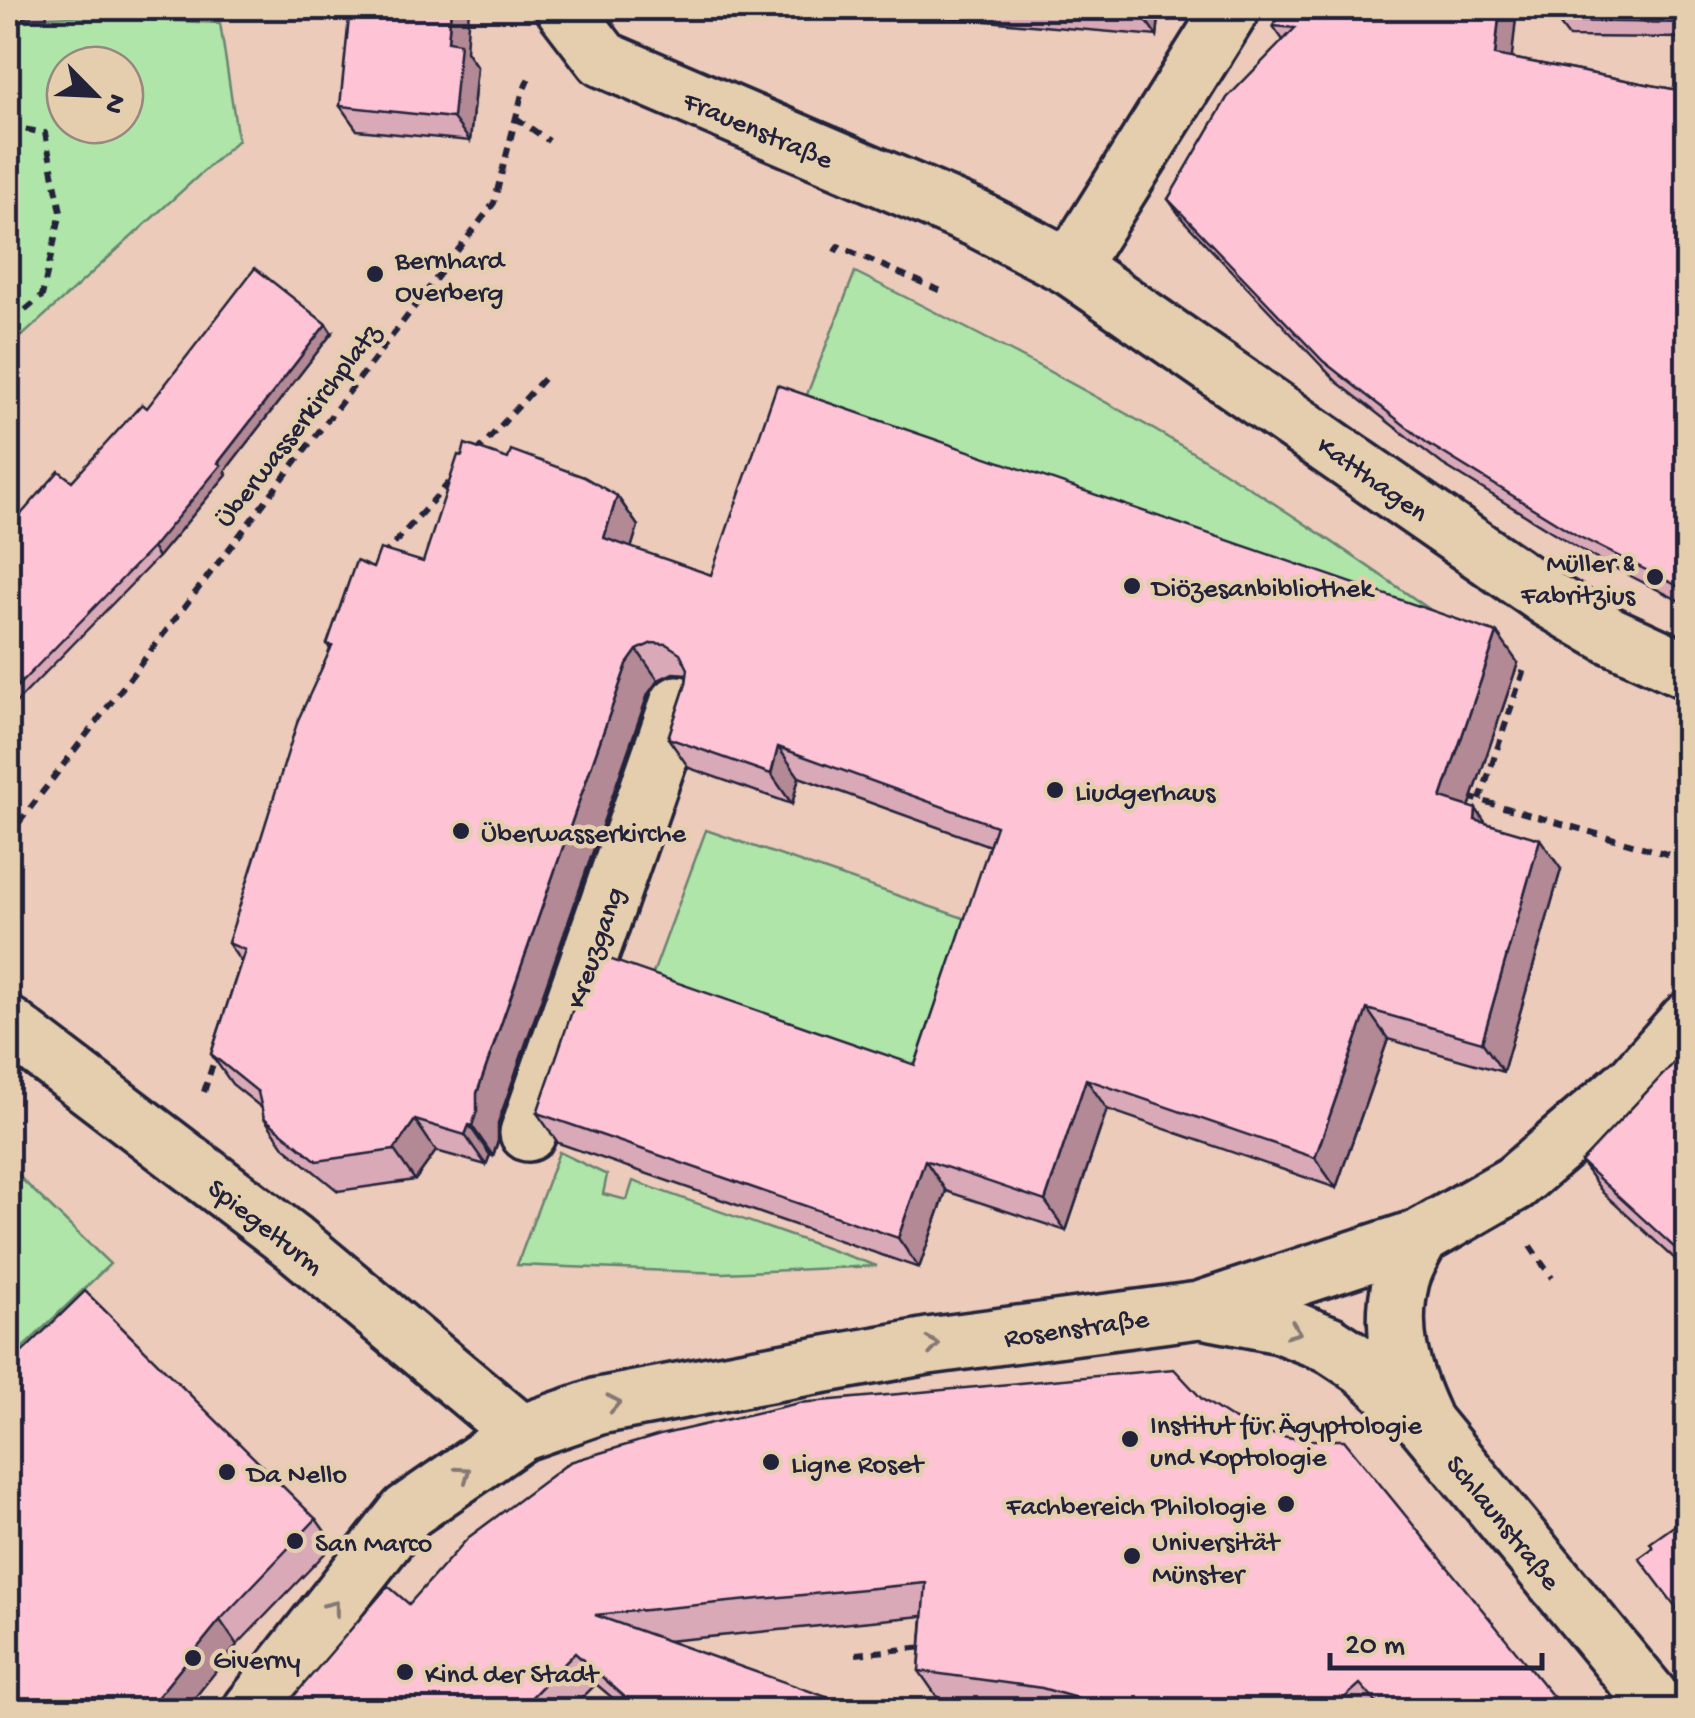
<svg xmlns="http://www.w3.org/2000/svg" width="1695" height="1718" viewBox="0 0 1695 1718" font-family="'Gochi Hand',sans-serif">
<style>
.green{fill:#afe5a8;stroke:#688472;stroke-width:2.5;fill-rule:evenodd}
.lines{fill:none;stroke-linecap:round;stroke-linejoin:round}
.minor-casing{stroke:#22223b;stroke-width:62}
.path{stroke:#22223b;stroke-width:6;stroke-dasharray:10 8;stroke-linecap:butt}
.minor{stroke:#e5ceae;stroke-width:55}
.wall{fill:#daa9b7;stroke:#22223b;stroke-width:2.5}
.shaded-wall{fill:#b28995;stroke:#22223b;stroke-width:2.5}
.building{fill:#fec4d5;stroke:#22223b;stroke-width:2.5}
.oneway{stroke:#847874}
.poi-dot{fill:#22223b;stroke:#e5ceae;stroke-width:4}
.labels{text-anchor:middle;stroke-width:9;stroke-linejoin:round;paint-order:stroke}
.street-label{font-size:28px;fill:#22223b;stroke:#e5ceae}
.poi-label{font-size:28px;fill:#22223b;stroke:#e5ceae;text-anchor:start}
</style>
<rect width="100%" height="100%" fill="#eccbba"/>
<filter id="ink" filterUnits="userSpaceOnUse"><feTurbulence type="fractalNoise" baseFrequency=".01" numOctaves="2"/><feDisplacementMap in="SourceGraphic" scale="20" xChannelSelector="R" yChannelSelector="G"/><feConvolveMatrix kernelMatrix="1 2 1 2 8 2 1 2 1" color-interpolation-filters="sRGB"/></filter>
<g filter="url(#ink)">
<g class="green">
<path d="M8,8L20,18L73,16L220,23L238,140L8,349ZM65,65H125V125H65Z"/>
<path d="M855,272C960,324 1064,377 1165,436C1280,503 1388,580 1496,656L799,415Z"/>
<path d="M706,830L987,926L931,1086L648,987Z"/>
<path d="M559,1152L607,1175L603,1194L627,1200L633,1181L877,1266L723,1273L517,1265Z"/>
<path d="M8,1166L110,1264L8,1362Z"/>
</g>
<g class="lines">
<defs>
<g id="minor">
<path d="M564,8L603,59L977,219L1070,267L1550,600L1610,635L1688,671"/>
<path d="M1070,267L1232,8"/>
<path d="M8,1025L293,1242L521,1433"/>
<path d="M528,1133L678,704"/>
<path d="M1421,1237C1414,1250 1405,1265 1401,1280C1389,1330 1401,1370 1422,1416"/>
<path d="M1202,1310L1280,1325L1329,1344L1364,1367L1425,1423L1661,1710"/>
<path d="M251,1710L407,1512L521,1433L599,1406L747,1378L928,1346L1199,1310L1421,1237L1515,1183L1635,1080L1688,1020"/>
</g>
</defs>
<use href="#minor" class="minor-casing"/>
<g class="path">
<path d="M516,118L549,141"/>
<path d="M8,126L45,133L61,212L42,296L8,325"/>
<path d="M835,252L838,246L941,291"/>
<path d="M476,453L546,376"/>
<path d="M382,557L454,477"/>
<path d="M1468,797L1688,860"/>
<path d="M1480,800L1524,669"/>
<path d="M8,837L494,203L522,94L531,73"/>
<path d="M204,1092L217,1051"/>
<path d="M1530,1246L1552,1278"/>
<path d="M856,1654L925,1647"/>
</g>
<use href="#minor" class="minor"/>
</g>
<g class="wall">
<path d="M8,8H45L47,17L8,18Z"/>
<path d="M838,8H1160L1157,36Z"/>
<path d="M1284,8H1517L1511,58L1688,92V605L1593,557L1442,464L1337,382L1183,220L1168,199L1283,40L1273,26Z"/>
<path d="M1688,8V38L1569,37L1557,21Z"/>
<path d="M466,51L477,67L470,141L357,130L340,106Z"/>
<path d="M332,333L225,471L227,474L158,557L8,711V529L72,481L147,408Z"/>
<path d="M617,496L638,526L631,548L711,575L1518,663L1469,807L1476,809L1485,823L1561,869L1503,1072L1388,1039L1336,1188L1107,1109L1066,1231L946,1191L919,1268L558,1143L537,1113L915,1065L990,846L799,777L792,804L689,768L668,738L686,684L687,674L673,673L658,680L648,694L498,1123V1141L493,1156L490,1155L486,1165L436,1151L415,1180L338,1191L285,1148L264,1118L262,1108L232,1084L211,1054L241,962L228,943L330,649L327,644L373,568L423,562Z"/>
<path d="M1688,1048V1271L1603,1193L1581,1162Z"/>
<path d="M1202,1399L1564,1710H1009L940,1701L919,1671L923,1616L667,1641L622,1706L596,1684L570,1710H282L409,1604Z"/>
<path d="M316,1519L334,1544L237,1645L8,1710Z"/>
</g>
<g class="shaded-wall">
<path d="M451,8H469L466,51L477,67L470,141L453,118L448,41Z"/>
<path d="M1141,8H1160L1157,36L1140,12Z"/>
<path d="M1500,8H1517L1510,76L1495,55Z"/>
<path d="M326,324L332,333L225,471L227,474L158,557L152,548Z"/>
<path d="M617,496L638,526L625,568L604,538Z"/>
<path d="M1497,633L1518,663L1462,828L1441,798Z"/>
<path d="M637,650L658,680L648,694L498,1123V1141L493,1156L472,1126L477,1093L627,664Z"/>
<path d="M778,747L799,777L792,804L771,774Z"/>
<path d="M1476,809L1497,839L1475,820Z"/>
<path d="M1540,839L1561,869L1503,1072L1482,1042Z"/>
<path d="M1367,1009L1388,1039L1336,1188L1315,1158Z"/>
<path d="M1086,1079L1107,1109L1066,1231L1045,1201Z"/>
<path d="M415,1120L436,1151L415,1180L394,1150Z"/>
<path d="M469,1125L490,1155L486,1165L465,1135Z"/>
<path d="M925,1160L946,1191L919,1268L898,1238Z"/>
<path d="M220,1620L237,1645L185,1710H147Z"/>
</g>
<g class="building">
<path d="M350,8H451L448,41L460,43L453,118L340,106Z"/>
<path d="M1089,8H1141L1140,12Z"/>
<path d="M1284,8H1500L1495,55L1688,92V591L1578,536L1427,443L1323,361L1168,199L1227,98L1295,28L1273,26Z"/>
<path d="M1556,8H1688V23L1557,21Z"/>
<path d="M255,268L326,324L218,463L221,465L152,548L8,696V529L59,471L72,481L142,404L147,408Z"/>
<path d="M777,385L1497,633L1441,798L1476,809L1475,820L1540,839L1482,1042L1367,1009L1315,1158L1086,1079L1045,1201L925,1160L898,1238L537,1113L592,953L915,1065L996,826L778,747L771,774L668,738L686,684L688,669L680,653L666,644L652,643L637,650L627,664L477,1093V1111L472,1126L469,1125L465,1135L415,1120L394,1150L317,1161L264,1118L258,1092L211,1054L245,950L228,943L298,720L332,646L327,644L356,561L373,568L380,549L423,562L458,455L462,456L465,444L508,459L511,450L584,477L617,496L604,538L711,575Z"/>
<path d="M1688,1048V1260L1581,1162Z"/>
<path d="M85,1291L316,1519L220,1620L147,1710H8V1366Z"/>
<path d="M1174,1369L1202,1399L1233,1419L1267,1433L1303,1440H1344L1564,1710H1383L1360,1684L1331,1710H1118L1042,1688L919,1671L926,1583L595,1615L863,1710H618L627,1699L575,1653L519,1710H282L388,1586L409,1604L469,1537L570,1462L660,1435L799,1403Z"/>
<path d="M1688,1516V1623L1639,1558L1653,1548L1650,1543Z"/>
</g>
<defs><path id="oneway-chevron" d="M-2-3.5L2.5 0L-2 3.5" fill="none" stroke-width="1.6" stroke-linecap="round" stroke-linejoin="round" transform="scale(2.5)"/></defs>
<g class="oneway">
<use href="#oneway-chevron" transform="translate(1294 1331) rotate(21)"/>
<use href="#oneway-chevron" transform="translate(933 1345) rotate(-8)"/>
<use href="#oneway-chevron" transform="translate(614 1403) rotate(-11)"/>
<use href="#oneway-chevron" transform="translate(464 1473) rotate(-35)"/>
<use href="#oneway-chevron" transform="translate(333 1607) rotate(-52)"/>
</g>
</g>
<g class="poi-dot">
<circle cx="375" cy="274" r="10"/>
<circle cx="1655" cy="577" r="10"/>
<circle cx="1132" cy="586" r="10"/>
<circle cx="1055" cy="790" r="10"/>
<circle cx="461" cy="831" r="10"/>
<circle cx="1130" cy="1439" r="10"/>
<circle cx="771" cy="1462" r="10"/>
<circle cx="227" cy="1472" r="10"/>
<circle cx="1286" cy="1504" r="10"/>
<circle cx="295" cy="1541" r="10"/>
<circle cx="1132" cy="1556" r="10"/>
<circle cx="193" cy="1658" r="10"/>
<circle cx="405" cy="1672" r="10"/>
</g>
<g class="labels">
<g class="street-label">
<text transform="translate(759 128) rotate(23)" y="10">Frauenstraße</text>
<text transform="translate(296 424) rotate(-52)" y="10">Überwasserkirchplatz</text>
<text transform="translate(1374 477) rotate(35)" y="10">Katthagen</text>
<text transform="translate(593 947) rotate(-71)" y="10">Kreuzgang</text>
<text transform="translate(267 1225) rotate(38)" y="10">Spiegelturm</text>
<text transform="translate(1076 1326) rotate(-8)" y="10">Rosenstraße</text>
<text transform="translate(1505 1521) rotate(51)" y="10">Schlaunstraße</text>
</g>
<g class="poi-label">
<text x="395" y="268">Bernhard<tspan x="395" dy="32">Overberg</tspan></text>
<text x="1635" y="571" text-anchor="end">Müller &amp;<tspan x="1635" dy="32">Fabritzius</tspan></text>
<text x="1152" y="596">Diözesanbibliothek</text>
<text x="1075" y="800">Liudgerhaus</text>
<text x="481" y="841">Überwasserkirche</text>
<text x="1150" y="1433">Institut für Ägyptologie<tspan x="1150" dy="32">und Koptologie</tspan></text>
<text x="791" y="1472">Ligne Roset</text>
<text x="247" y="1482">Da Nello</text>
<text x="1266" y="1514" text-anchor="end">Fachbereich Philologie</text>
<text x="1152" y="1550">Universität<tspan x="1152" dy="32">Münster</tspan></text>
<text x="315" y="1551">San Marco</text>
<text x="213" y="1668">Giverny</text>
<text x="425" y="1682">Kind der Stadt</text>
</g>
</g>
<rect width="1695" height="1718" fill="none" stroke="#e5ceae" stroke-width="40"/>
<rect x="20" y="20" width="1655" height="1678" fill="none" stroke="#22223b" stroke-width="4" filter="url(#ink)"/>
<g transform="translate(95 95) rotate(114)"><circle r="48" fill="#e5ceae" stroke="#978980" stroke-width="2.5"/>
<path d="M0-8L18 38L0 25L-18 38Z" fill="#22223b"/>
<text y="-15" font-size="28" font-weight="bold" text-anchor="middle" fill="#22223b">N</text>
</g>
<path d="M1330 1653v15h212v-15" fill="none" stroke="#22223b" stroke-width="5"/>
<text x="1345" y="1653" font-size="30" fill="#22223b" stroke="#e5ceae" stroke-width="8" paint-order="stroke">20 m</text>
</svg>
